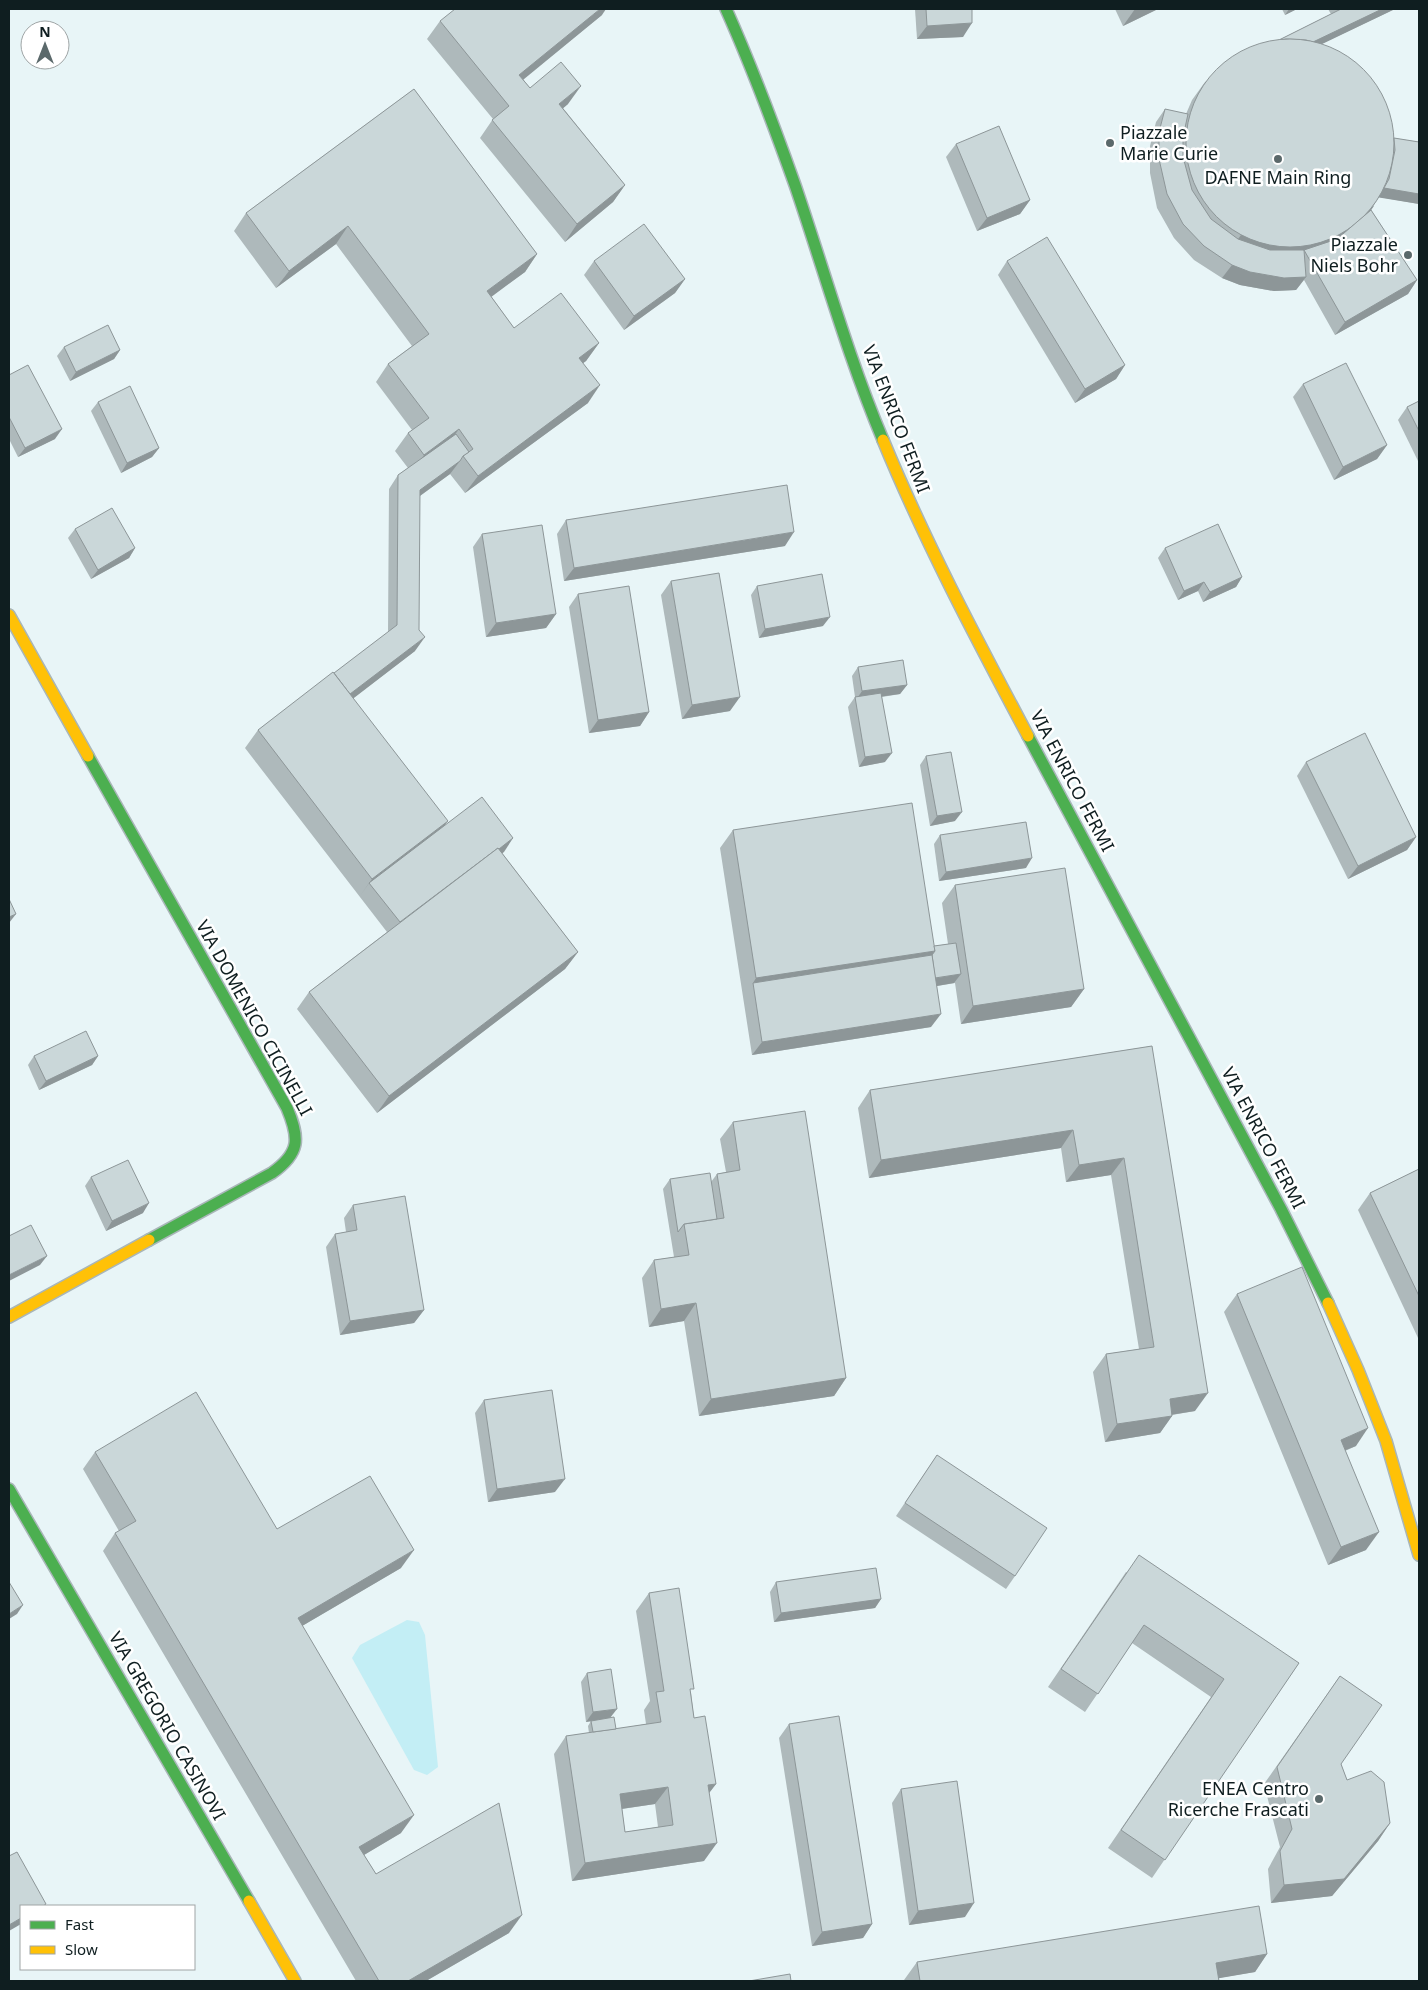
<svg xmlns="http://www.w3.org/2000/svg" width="1428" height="1990" viewBox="0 0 1428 1990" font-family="'Noto Sans',sans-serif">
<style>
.green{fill:#c3eef5}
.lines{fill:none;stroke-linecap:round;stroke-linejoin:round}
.fast-casing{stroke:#a9b6b8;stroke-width:14}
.slow-casing{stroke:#a9b6b8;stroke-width:14}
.fast{stroke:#4caf50;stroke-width:11}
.slow{stroke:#ffc107;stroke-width:11}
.wall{fill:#aeb9bb;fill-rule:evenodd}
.shaded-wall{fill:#8d9698}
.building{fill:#cad7d9;stroke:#8d9698;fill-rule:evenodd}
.poi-dot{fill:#5b696b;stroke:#fff;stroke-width:2}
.labels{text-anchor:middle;stroke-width:5;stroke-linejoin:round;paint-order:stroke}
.poi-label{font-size:18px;fill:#0f1e20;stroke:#fff;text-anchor:end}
.street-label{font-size:18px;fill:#0f1e20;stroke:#fff}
</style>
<rect width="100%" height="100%" fill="#e8f5f7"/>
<path class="green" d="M407,1620L419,1622L425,1635L438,1767L427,1775L414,1770L352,1658L360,1645Z"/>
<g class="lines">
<defs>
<g id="fast">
<path d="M726,9C752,67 774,126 795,185C824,270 848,357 883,440"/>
<path d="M1028,736L1281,1209L1328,1303"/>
<path d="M88,756L287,1108C300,1139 300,1153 272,1173L149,1240"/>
<path d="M9,1489L249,1901"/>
</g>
<g id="slow">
<path d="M883,440C925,542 976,638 1028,736"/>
<path d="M9,615L88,756"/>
<path d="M1328,1303L1358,1370L1386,1441L1419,1555"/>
<path d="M9,1317L149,1240"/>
<path d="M249,1901L295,1981"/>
</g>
</defs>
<use href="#fast" class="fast-casing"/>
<use href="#slow" class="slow-casing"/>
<use href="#fast" class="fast"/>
<use href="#slow" class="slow"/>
</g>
<g class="wall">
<path d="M915,9H972L963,37L917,39Z"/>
<path d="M1115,9H1158L1123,26Z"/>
<path d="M1282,9H1297L1285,15Z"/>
<path d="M1328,9H1395L1321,44L1394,138L1419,142V204L1379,197L1371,210L1417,280L1408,294L1335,335L1304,280L1296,290L1274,291L1240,285L1222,278L1194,260L1174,238L1157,208L1150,173V146L1156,122L1165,109L1186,114L1192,100L1205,82L1277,41L1331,14Z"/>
<path d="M602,15L523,79L530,88L568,104L563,108L625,185L613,202L565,242L480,138L493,119L427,39L440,21Z"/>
<path d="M414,89L537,254L525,272L491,296L514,328L599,343L586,361L583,363L588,403L465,493L450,474L420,496L415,651L353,698L445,825L513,838L502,853L578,952L565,969L377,1113L297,1009L309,992L387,932L245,748L258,730L388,633L389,489L398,475L408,468L395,451L408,433L412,430L376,382L388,364L412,346L336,244L276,288L234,231L246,213Z"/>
<path d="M956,144L1030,200L1020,214L977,231L946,157Z"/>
<path d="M594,261L685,279L675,293L624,330L584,275Z"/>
<path d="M1007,261L1125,365L1116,379L1075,403L998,275Z"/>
<path d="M64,347L120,350L114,359L70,381L57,356Z"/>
<path d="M9,375L55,439L18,457L9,439Z"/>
<path d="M1303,384L1387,445L1377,459L1334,480L1293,397Z"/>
<path d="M1419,401V463L1398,420L1407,407Z"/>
<path d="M98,402L159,448L152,457L121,473L91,411Z"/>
<path d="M566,520L785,546L564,581L557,534Z"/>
<path d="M75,529L135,548L129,558L91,579L68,538Z"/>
<path d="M482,534L556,614L546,628L486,637L473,547Z"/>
<path d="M1165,548L1242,577L1236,587L1203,602L1198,591L1178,600L1158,558Z"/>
<path d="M671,581L730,711L682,719L661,595Z"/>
<path d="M757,586L823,626L759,638L751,595Z"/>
<path d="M578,594L649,712L640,726L589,733L569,607Z"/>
<path d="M858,667L907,685L900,694L882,697L885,762L859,767L848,707L855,697L852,676Z"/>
<path d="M926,756L955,821L930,826L920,765Z"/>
<path d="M1306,762L1416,837L1407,850L1348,879L1297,776Z"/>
<path d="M733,830L934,946L948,944L942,903L955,885L1084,989L1071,1007L961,1024L955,983L937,986L931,1027L752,1055L720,848Z"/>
<path d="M940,835L1026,868L939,881L934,844Z"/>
<path d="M1152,1046L1195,1411L1172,1415V1416L1160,1433L1105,1442L1093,1372L1106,1354L1139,1349L1111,1175L1066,1182L1061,1148L869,1178L858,1108L870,1090Z"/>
<path d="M34,1056H98L92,1065L39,1090L28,1065Z"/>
<path d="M733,1122L846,1378L834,1396L699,1416L684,1321L649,1327L642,1278L654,1260L674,1257L663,1189L670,1179L711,1182L717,1174L726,1172L720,1139Z"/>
<path d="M1419,1169V1340L1358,1210L1370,1193Z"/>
<path d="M91,1177L143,1213L106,1231L85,1186Z"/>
<path d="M353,1205L424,1310L414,1323L340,1335L326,1247L335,1234L346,1232L344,1218Z"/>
<path d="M1237,1294L1356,1446L1345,1451L1366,1550L1328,1565L1224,1312Z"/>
<path d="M484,1400L555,1492L488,1502L475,1413Z"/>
<path d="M95,1452L277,1529L401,1568L302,1626L401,1833L364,1855L376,1874L509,1933L426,1981H356L103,1551L115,1533L119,1531L83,1469Z"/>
<path d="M937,1455L1015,1576L1006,1589L896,1516Z"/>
<path d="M1126,1572L1299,1663L1152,1878L1108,1848L1211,1697L1132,1643L1085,1712L1048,1687Z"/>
<path d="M776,1582L881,1599L875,1608L774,1622L770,1592Z"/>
<path d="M649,1593L691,1693L694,1718L716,1784L709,1793L704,1861L572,1881L554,1754L566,1736L589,1733L588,1726L591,1721L602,1719L586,1722L581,1682L587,1673L616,1729L646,1724L644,1710L650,1701L636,1611ZM655,1804L658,1827L625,1832L622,1809Z"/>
<path d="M1340,1676L1341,1764L1347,1780L1390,1823L1378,1841L1332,1896L1271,1903L1268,1869L1280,1847L1264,1784Z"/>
<path d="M789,1724L872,1924L863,1938L812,1946L779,1738Z"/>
<path d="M901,1789L965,1917L909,1925L892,1803Z"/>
<path d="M1267,1954L1255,1972L1218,1978L1219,1981H904V1980L917,1962Z"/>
</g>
<g class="shaded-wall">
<path d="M600,9H606L602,15L507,93L519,75Z"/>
<path d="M1135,9H1158L1123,26Z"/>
<path d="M1289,9H1297L1285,15Z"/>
<path d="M1382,9H1395L1293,58L1273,56Z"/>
<path d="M972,23L963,37L917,39L927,26Z"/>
<path d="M581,86L568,104L547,122L559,104Z"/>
<path d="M625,185L613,202L565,242L577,224Z"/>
<path d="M1383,187L1419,194V204L1376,197Z"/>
<path d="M1030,200L1020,214L977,231L987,218Z"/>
<path d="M1374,206L1361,224L1327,252L1304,250L1228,253L1241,235Z"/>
<path d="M348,226L336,244L276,288L289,271Z"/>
<path d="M537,254L525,272L475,309L487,291Z"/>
<path d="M1232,265L1306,277L1296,290L1274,291L1240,285L1222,278Z"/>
<path d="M685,279L675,293L624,330L634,316Z"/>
<path d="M1417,280L1408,294L1335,335L1345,322Z"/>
<path d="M599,343L586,361L567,375L579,358Z"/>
<path d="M120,350L114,359L70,381L76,372Z"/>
<path d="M1125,365L1116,379L1075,403L1085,389Z"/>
<path d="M600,385L588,403L465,493L478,476Z"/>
<path d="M62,429L55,439L18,457L25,448Z"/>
<path d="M459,429L446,447L412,473L424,455Z"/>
<path d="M1387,445L1377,459L1334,480L1343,467Z"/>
<path d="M159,448L152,457L121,473L127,463Z"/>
<path d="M460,461L450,474L410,503L420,490Z"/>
<path d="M794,532L785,546L564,581L574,568Z"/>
<path d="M135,548L129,558L91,579L98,570Z"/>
<path d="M1242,577L1236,587L1203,602L1210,592Z"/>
<path d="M1204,582L1198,591L1178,600L1184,591Z"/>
<path d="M556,614L546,628L486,637L496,623Z"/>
<path d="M830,617L823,626L759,638L765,629Z"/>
<path d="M425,637L415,651L337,711L346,697Z"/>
<path d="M907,685L900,694L856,700L862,691Z"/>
<path d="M740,697L730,711L682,719L692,705Z"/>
<path d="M649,712L640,726L589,733L598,720Z"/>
<path d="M892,753L885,762L859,767L865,757Z"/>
<path d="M962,812L955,821L930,826L937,816Z"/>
<path d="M448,821L435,839L369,883L360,896L372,879Z"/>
<path d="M1416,837L1407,850L1348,879L1358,866Z"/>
<path d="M513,838L504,852L391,937L401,924Z"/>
<path d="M1032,858L1026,868L939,881L946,872Z"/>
<path d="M16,914L9,923V917Z"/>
<path d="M935,951L922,969L753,983L756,978Z"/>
<path d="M578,952L565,969L377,1113L389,1096Z"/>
<path d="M961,974L954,983L925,988L932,979Z"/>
<path d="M1084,989L1071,1007L961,1024L973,1006Z"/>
<path d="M941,1014L931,1027L752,1055L762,1042Z"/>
<path d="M98,1056L92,1065L39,1090L46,1081Z"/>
<path d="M1073,1130L1061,1148L869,1178L881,1160Z"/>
<path d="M1124,1158L1111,1175L1066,1182L1079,1165Z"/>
<path d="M149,1203L143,1213L106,1231L112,1221Z"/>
<path d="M47,1256L40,1265L9,1281V1275Z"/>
<path d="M696,1303L684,1321L649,1327L661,1309Z"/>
<path d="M424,1310L414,1323L340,1335L350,1321Z"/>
<path d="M846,1378L834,1396L699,1416L711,1399Z"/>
<path d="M1208,1393L1195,1411L1157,1417L1170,1399Z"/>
<path d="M1172,1416L1160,1433L1105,1442L1117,1424Z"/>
<path d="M1368,1428L1356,1446L1328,1457L1341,1440Z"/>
<path d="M565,1479L555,1492L488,1502L497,1489Z"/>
<path d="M1379,1532L1366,1550L1328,1565L1341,1547Z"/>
<path d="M414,1550L401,1568L285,1636L298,1618Z"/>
<path d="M881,1599L875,1608L774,1622L781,1613Z"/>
<path d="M23,1605L17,1614L9,1619V1614Z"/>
<path d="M617,1709L610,1718L586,1722L593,1712Z"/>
<path d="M716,1784L703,1801L708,1785Z"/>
<path d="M668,1787L655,1804L607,1811L620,1794Z"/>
<path d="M414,1815L401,1833L347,1865L359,1847Z"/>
<path d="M1390,1823L1378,1841L1332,1896L1271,1903L1284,1885Z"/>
<path d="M717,1843L704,1861L572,1881L585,1863Z"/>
<path d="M974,1903L965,1917L909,1925L918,1911Z"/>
<path d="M522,1915L509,1933L426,1981H408Z"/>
<path d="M21,1918V1924L9,1931V1925Z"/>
<path d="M872,1924L863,1938L812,1946L822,1932Z"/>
<path d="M1267,1954L1255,1972L1203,1981L1216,1963Z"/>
</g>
<g class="building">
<path d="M455,9H600L519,75L530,88L561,62L581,86L559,104L625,185L577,224L492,120L509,106L440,21Z"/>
<path d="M926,9H972V23L927,26Z"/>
<path d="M1341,9H1382L1313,42L1306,40L1286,39L1277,41Z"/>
<circle cx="1290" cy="143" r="104"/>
<path d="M414,89L537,254L487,291L514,328L561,293L599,343L579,358L600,385L478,476L463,456L473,449L459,429L424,455L408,433L429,418L388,364L429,334L348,226L289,271L246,213Z"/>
<path d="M1165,109L1188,114L1183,137V157L1192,190L1211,219L1238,239L1270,250H1304L1306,277L1284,278L1250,272L1232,265L1204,246L1183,224L1167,194L1159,159V132Z"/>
<path d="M999,126L1030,200L987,218L956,144Z"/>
<path d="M1394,138L1419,142V194L1384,188L1389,179L1395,150Z"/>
<path d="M1371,210L1417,280L1345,322L1304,250L1337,239Z"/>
<path d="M644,224L685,279L634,316L594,261Z"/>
<path d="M1047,237L1125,365L1085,389L1007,261Z"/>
<path d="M108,325L120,350L76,372L64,347Z"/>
<path d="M1346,363L1387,445L1343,467L1303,384Z"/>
<path d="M28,365L62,429L25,448L9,417V375Z"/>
<path d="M130,386L159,448L127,463L98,402Z"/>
<path d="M1419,401V431L1407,407Z"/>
<path d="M456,434L469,452L463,456L460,461L420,490L419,630L425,637L350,694L334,673L397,625L398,475Z"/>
<path d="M787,485L794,532L574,568L566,520Z"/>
<path d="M112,508L135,548L98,570L75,529Z"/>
<path d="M1218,524L1242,577L1210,592L1204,582L1184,591L1165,548Z"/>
<path d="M542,525L556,614L496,623L482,534Z"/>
<path d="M719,573L740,697L692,705L671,581Z"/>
<path d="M822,574L830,617L765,629L757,586Z"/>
<path d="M629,586L649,712L598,720L578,594Z"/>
<path d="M903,660L907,685L862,691L858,667Z"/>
<path d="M333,672L448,821L372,879L258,730Z"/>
<path d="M881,693L892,753L865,757L855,697Z"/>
<path d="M1365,733L1416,837L1358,866L1306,762Z"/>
<path d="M951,752L962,812L937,816L926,756Z"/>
<path d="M482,797L513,838L499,849L498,848L400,922L369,883Z"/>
<path d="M912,803L935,951L756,978L733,830Z"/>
<path d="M1026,822L1032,858L946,872L940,835Z"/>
<path d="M498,848L578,952L389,1096L309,992Z"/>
<path d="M1065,868L1084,989L973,1006L955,885Z"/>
<path d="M9,899L16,914L9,917Z"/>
<path d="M956,943L961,974L935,978L932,955L935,951L934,946Z"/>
<path d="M932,955L941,1014L762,1042L753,983Z"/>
<path d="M86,1031L98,1056L46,1081L34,1056Z"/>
<path d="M1152,1046L1208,1393L1170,1399L1172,1416L1117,1424L1106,1354L1154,1347L1124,1158L1079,1165L1073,1130L881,1160L870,1090Z"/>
<path d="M805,1111L846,1378L711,1399L696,1303L661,1309L654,1260L689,1255L684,1224L724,1218L717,1174L740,1170L733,1122Z"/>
<path d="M128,1160L149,1203L112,1221L91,1177Z"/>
<path d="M1419,1169V1296L1370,1193Z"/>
<path d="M710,1173L717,1219L684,1224L678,1232L670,1179Z"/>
<path d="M405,1196L424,1310L350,1321L335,1234L357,1230L353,1205Z"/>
<path d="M31,1225L47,1256L9,1275V1236Z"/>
<path d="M1302,1267L1368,1428L1341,1440L1379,1532L1341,1547L1237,1294Z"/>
<path d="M552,1390L565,1479L497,1489L484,1400Z"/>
<path d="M196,1392L277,1529L370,1476L414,1550L298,1618L414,1815L359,1847L376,1874L499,1803L522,1915L408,1981H379L115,1533L136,1521L95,1452Z"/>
<path d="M937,1455L1047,1528L1015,1576L905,1503Z"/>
<path d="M1139,1555L1299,1663L1165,1860L1121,1830L1224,1679L1144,1625L1098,1694L1061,1669Z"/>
<path d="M876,1568L881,1599L781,1613L776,1582Z"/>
<path d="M9,1582L23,1605L9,1614Z"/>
<path d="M679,1588L694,1689H690L694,1718L705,1716L716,1784L708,1785L717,1843L585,1863L566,1736L661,1722L656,1692L664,1691L649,1593ZM668,1787L673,1825L625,1832L620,1794Z"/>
<path d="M611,1669L617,1709L593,1712L587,1673Z"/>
<path d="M1340,1676L1382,1705L1341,1764L1347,1780L1371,1771L1384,1782L1390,1823L1344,1879L1284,1885L1280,1851L1292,1829L1277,1767Z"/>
<path d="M839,1716L872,1924L822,1932L789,1724Z"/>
<path d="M614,1717L616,1729L593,1732L591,1721Z"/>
<path d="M957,1781L974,1903L918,1911L901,1789Z"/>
<path d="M17,1852L46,1904L43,1906H21V1918L9,1925V1856Z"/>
<path d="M1259,1906L1267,1954L1216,1963L1219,1981H920L917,1962Z"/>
<path d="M790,1974L791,1981H749Z"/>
</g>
<g class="poi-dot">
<circle cx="1110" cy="143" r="5"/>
<circle cx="1278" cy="159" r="5"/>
<circle cx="1408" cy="255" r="5"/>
<circle cx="1319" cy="1799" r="5"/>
</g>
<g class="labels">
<g class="poi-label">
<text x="1120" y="139" text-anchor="start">Piazzale<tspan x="1120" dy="21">Marie Curie</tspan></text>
<text x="1278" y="184" text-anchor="middle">DAFNE Main Ring</text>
<text x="1398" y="251">Piazzale<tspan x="1398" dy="21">Niels Bohr</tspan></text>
<text x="1309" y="1795">ENEA Centro<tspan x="1309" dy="21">Ricerche Frascati</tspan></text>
</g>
<g class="street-label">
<text transform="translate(896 419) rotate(69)" y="6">VIA ENRICO FERMI</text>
<text transform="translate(1072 781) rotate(62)" y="6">VIA ENRICO FERMI</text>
<text transform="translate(254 1018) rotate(61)" y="6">VIA DOMENICO CICINELLI</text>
<text transform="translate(1263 1138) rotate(62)" y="6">VIA ENRICO FERMI</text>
<text transform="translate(167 1726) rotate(60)" y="6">VIA GREGORIO CASINOVI</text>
</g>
</g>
<rect width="1428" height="1990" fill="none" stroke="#0f1e20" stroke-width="20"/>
<rect x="20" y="1905" width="175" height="65" fill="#ffffff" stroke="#9fa5a6"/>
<rect x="30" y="1921" width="25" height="8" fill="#4caf50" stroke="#9fa5a6"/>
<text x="65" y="1930" font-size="15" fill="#0f1e20">Fast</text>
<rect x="30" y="1946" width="25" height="8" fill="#ffc107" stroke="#9fa5a6"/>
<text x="65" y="1955" font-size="15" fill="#0f1e20">Slow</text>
<g transform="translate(45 45)"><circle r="24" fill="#ffffff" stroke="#9fa5a6"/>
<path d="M0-4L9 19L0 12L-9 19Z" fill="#5b696b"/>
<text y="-8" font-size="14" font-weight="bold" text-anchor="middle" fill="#0f1e20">N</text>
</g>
</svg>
